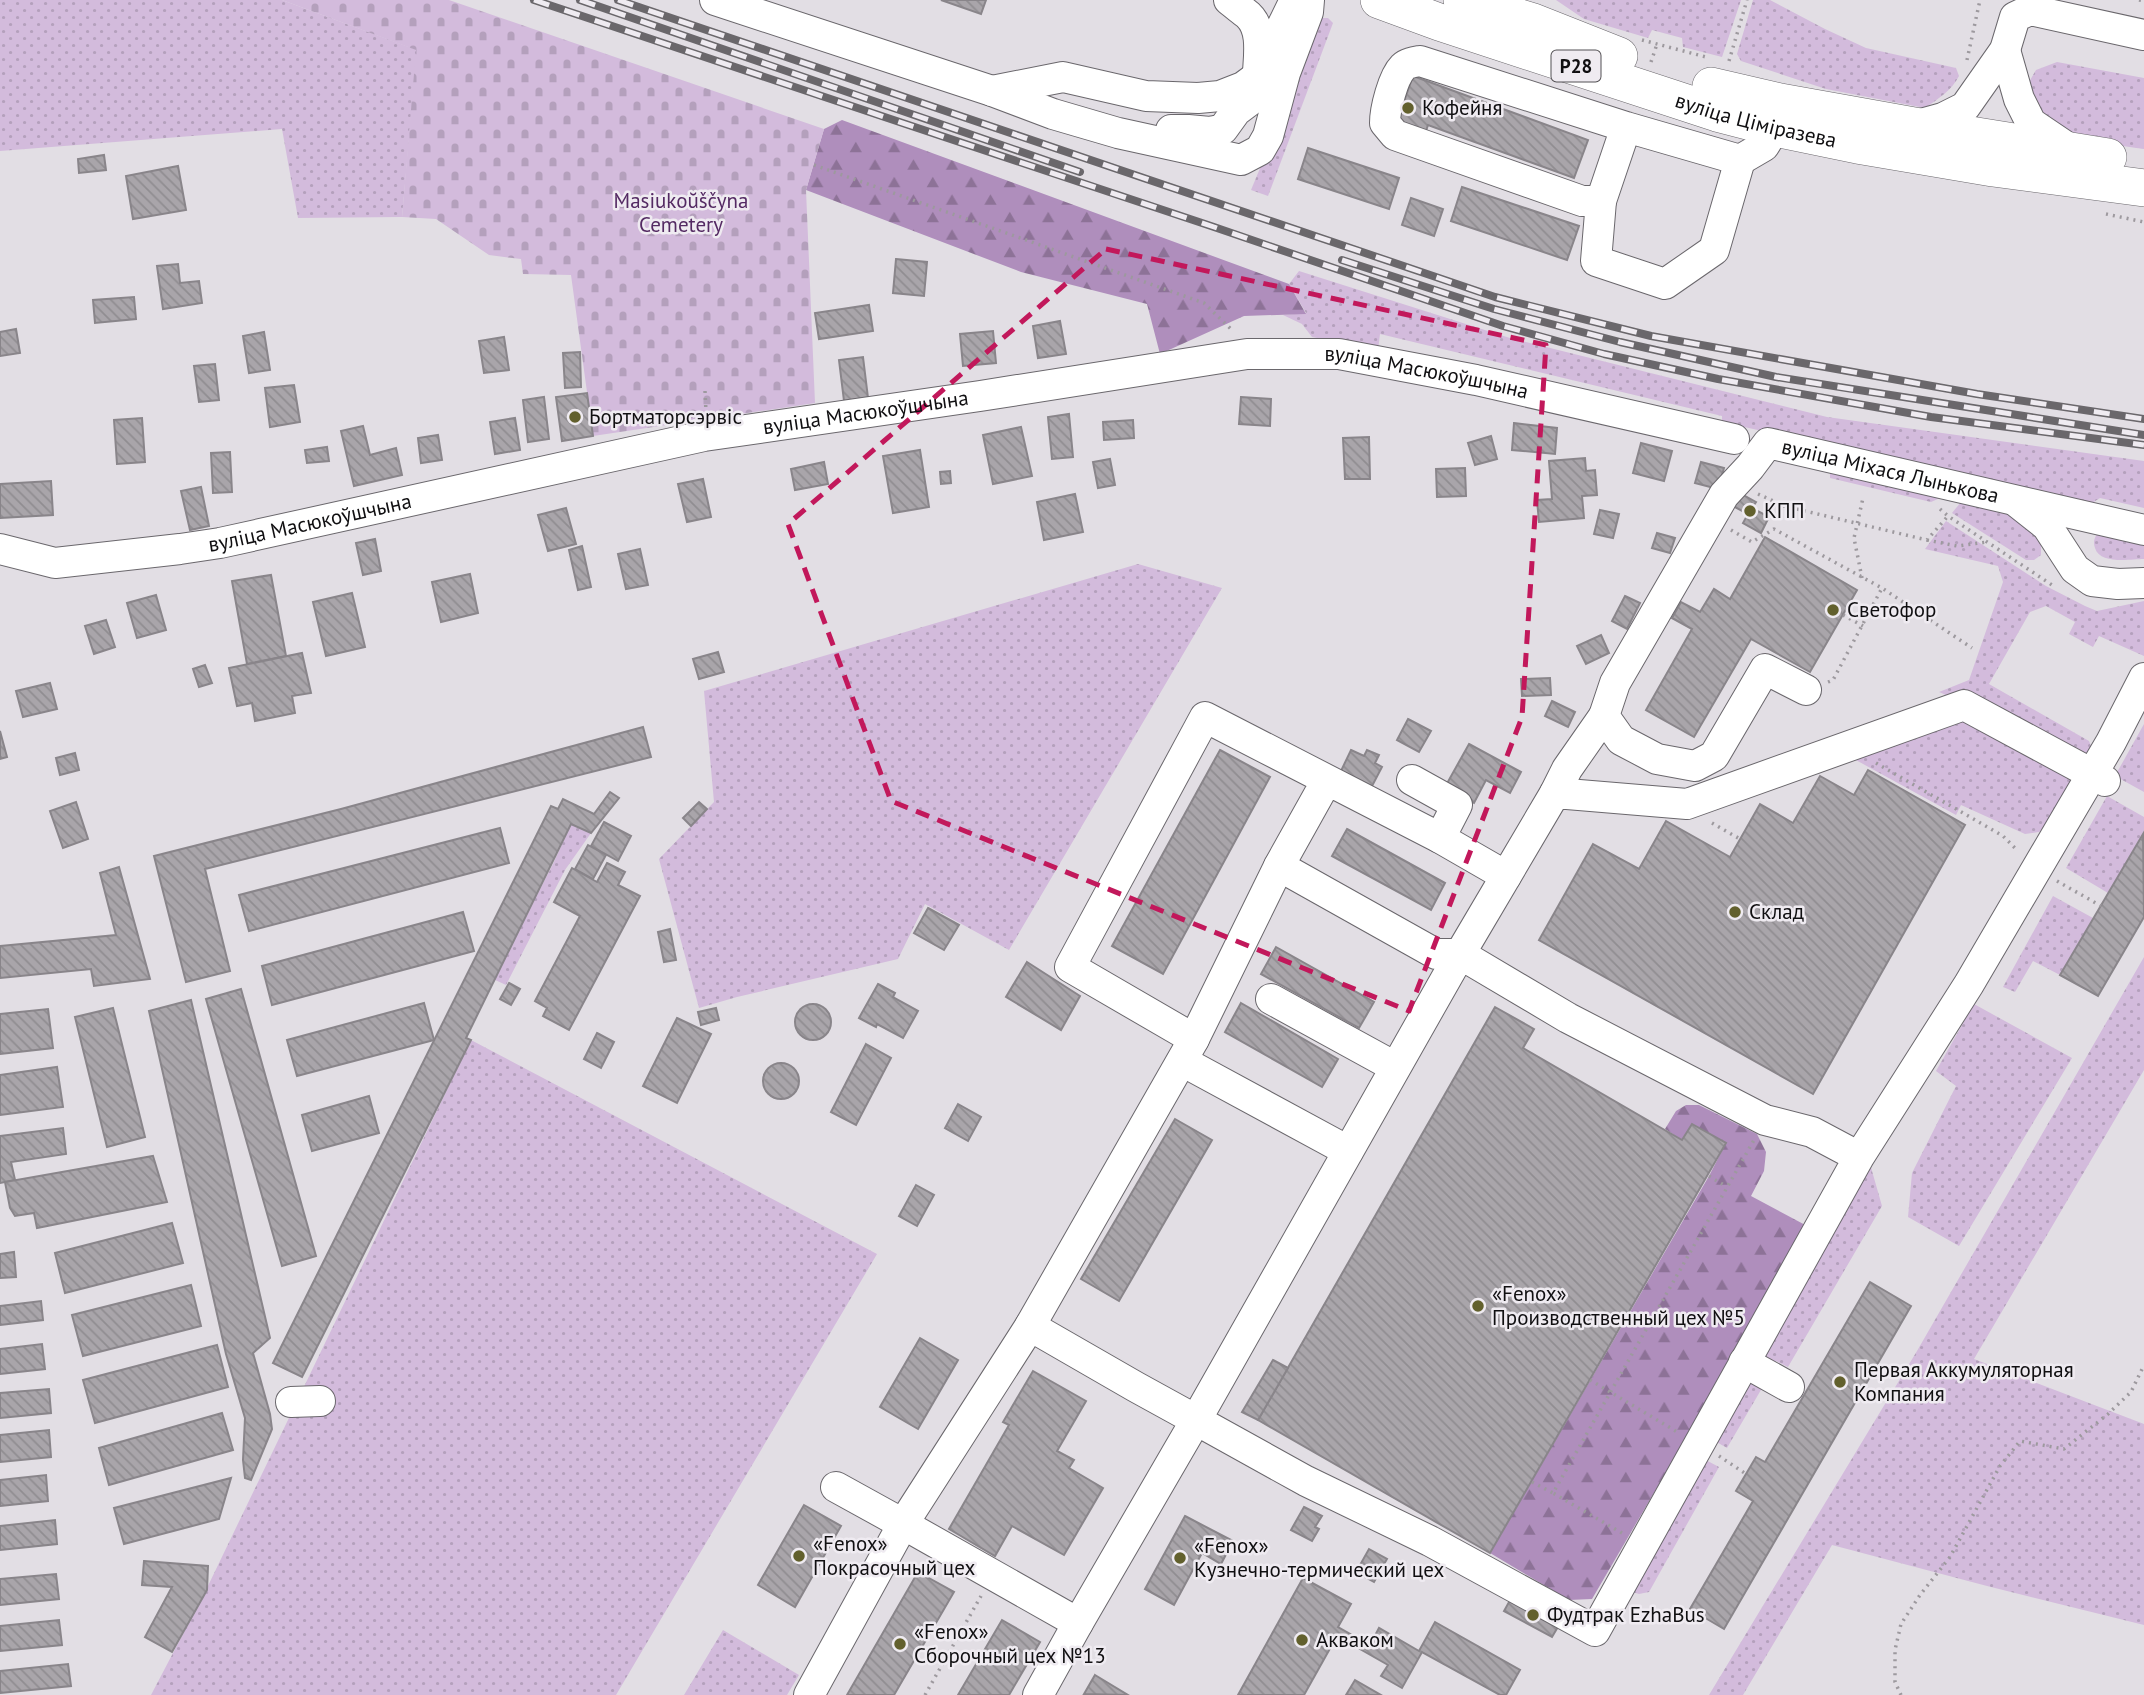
<svg xmlns="http://www.w3.org/2000/svg" width="2144" height="1695" viewBox="0 0 2144 1695" font-family="'PT Sans',sans-serif">
<style>
.grass{fill:url(#grass-dots)}
.forest{fill:url(#forest-firs)}
.cemetery{fill:url(#cemetery-stones)}
.building{fill:url(#building-back-hatch);stroke:#89858a;stroke-width:2}
.lines{fill:none;stroke-linecap:round;stroke-linejoin:round}
.minor-casing{stroke:#6a676c;stroke-width:32}
.major-casing{stroke:#6a676c;stroke-width:38}
.path{stroke:#9d999e;stroke-width:3.5;stroke-dasharray:2 5;stroke-linecap:butt}
.minor{stroke:#fff;stroke-width:30}
.major{stroke:#fff;stroke-width:37}
.rail-casing{stroke:#6a676b;stroke-width:8}
.rail{stroke:#efebf1;stroke-width:5;stroke-dasharray:16;stroke-linecap:butt}
.marked{fill:none;stroke:#c2185b;stroke-width:5;stroke-dasharray:14 9;stroke-linejoin:round}
.poi-dot{fill:#62602d;stroke:#efebf1;stroke-width:2.5}
.labels{text-anchor:middle;stroke-width:5;stroke-linejoin:round;paint-order:stroke}
.shield{fill:#efebf1;stroke:#535154;stroke-width:2}
.shield-label{font-size:19px;font-weight:bold;fill:#100f11}
.poi-label{font-size:21px;fill:#100f11;stroke:#efebf1;text-anchor:start}
.street-label{font-size:21px;fill:#100f11;stroke:#efebf1}
.park-label{font-size:21px;fill:#542a63;stroke:#efebf1}
</style>
<defs>
<pattern id="grass-dots" width="8" height="8" patternUnits="userSpaceOnUse" patternTransform="scale(1.75)"><rect width="8" height="8" fill="#d3bbdc"/><path d="M2 2h.1M6 6h.1" fill="none" stroke="#b4a0bc" stroke-width="1.8" stroke-linecap="round"/></pattern>
<pattern id="forest-firs" width="22" height="20" patternUnits="userSpaceOnUse" patternTransform="scale(1.75)"><rect width="22" height="20" fill="#af8ebc"/><path d="M5 1l3.5 6h-7zM16 11l3.5 6h-7z" fill="#8d7297"/></pattern>
<pattern id="cemetery-stones" width="16" height="16" patternUnits="userSpaceOnUse" patternTransform="scale(1.75)"><rect width="16" height="16" fill="#d3bbdc"/><path d="M2 7V4a2 2 0 0 1 4 0v3zM10 15v-3a2 2 0 0 1 4 0v3z" fill="#b4a0bc"/></pattern>
<pattern id="building-back-hatch" width="6" height="6" patternUnits="userSpaceOnUse" patternTransform="scale(1.75)"><rect width="6" height="6" fill="#a9a5aa"/><path d="M-1 5l2 2M0 0l6 6M5-1l2 2" fill="none" stroke="#908d91"/></pattern>
</defs>
<rect width="100%" height="100%" fill="#e2dee4"/>
<g class="grass">
<path d="M0,0H282L417,50L402,217L298,218L282,129L0,151Z"/>
<path d="M1556,0H1741L1722,57L1683,47L1682,38L1652,30L1648,38L1584,19Z"/>
<path d="M1753,0H1770L1825,29L1866,48L1956,68L1959,76C1952,90 1938,99 1925,108L1826,89L1741,61L1737,54Z"/>
<path d="M1322,18H1328L1333,23L1268,196L1251,190Z"/>
<path d="M2057,62L2144,78V149C2121,146 2046,136 2037,114C2032,105 2032,92 2029,82L2036,70Z"/>
<path d="M1299,271L1510,338L1827,417L2144,461V508L2100,498L2092,503L2040,493L1722,422V416L1380,334L1378,350L1312,337L1302,324L1283,315L1306,313L1289,284Z"/>
<path d="M1834,470L1940,496V498L1931,502L1830,478V473Z"/>
<path d="M1961,502L2028,518L2041,527V555L2034,560H2026L1952,513Z"/>
<path d="M1946,521L2046,586L2085,606L2097,611L2144,601V656L2099,636L2093,647L2069,634L2075,622L2046,606L2030,612L1989,684L2089,741L2093,751V759L1939,692L1969,680L2003,582L1998,566L1925,549Z"/>
<path d="M2099,532L2144,540V559C2131,559 2100,565 2095,548C2093,542 2094,537 2099,532Z"/>
<path d="M1138,564L1222,588L1009,950L925,904L898,959L737,997L699,1008L659,859L714,802L704,691Z"/>
<path d="M1971,712L2073,777L2051,823L2039,832L2025,834L1961,805L1956,815L1854,759Z"/>
<path d="M2144,724V792L2115,776Z"/>
<path d="M2107,796L2144,817V831L2108,893L2066,868Z"/>
<path d="M571,824L591,833L565,870L506,985L493,979L553,864Z"/>
<path d="M2053,896L2093,918L2060,975L2033,961L2015,992L2003,987Z"/>
<path d="M2144,957V1070L1974,1359L2144,1424V1625L1987,1586L1832,1545L1743,1695H1709L1917,1351Z"/>
<path d="M1974,1004L2072,1058L1959,1246L1908,1217L1912,1173L1956,1086L1936,1071Z"/>
<path d="M471,1040L877,1254L616,1695H151L206,1590Z"/>
<path d="M1870,1164L1882,1206L1788,1367L1776,1361L1771,1368L1756,1360Z"/>
<path d="M1750,1375L1765,1383L1727,1448L1713,1440Z"/>
<path d="M1702,1458L1719,1467L1649,1592L1639,1594L1629,1591Z"/>
<path d="M723,1630L799,1675L787,1695H684Z"/>
</g>
<g class="forest">
<path d="M842,120L1289,284L1306,314L1244,316L1160,354L1147,304L1021,272L806,190L824,129Z"/>
<path d="M1686,1105H1699L1757,1134L1766,1152L1764,1171L1751,1196L1809,1227L1592,1599L1569,1600L1490,1553L1709,1176L1726,1143L1692,1124L1682,1140L1665,1129L1676,1111Z"/>
</g>
<path class="cemetery" d="M282,0H449L824,129L806,190L815,403L593,436L571,275L523,274L521,259L489,255L436,219L402,217L416,50Z"/>
<g class="building">
<path d="M941,0H986L981,14Z"/>
<path d="M1413,76L1588,140L1574,178L1428,125L1424,137L1395,127Z"/>
<path d="M1308,148L1399,178L1389,209L1298,179Z"/>
<path d="M104,155L106,170L79,173L78,159Z"/>
<path d="M178,166L186,210L133,219L126,176Z"/>
<path d="M1462,187L1579,226L1567,260L1451,221Z"/>
<path d="M1411,198L1443,209L1434,236L1402,225Z"/>
<path d="M896,259L927,262L924,296L893,293Z"/>
<path d="M178,264L180,283L199,281L202,303L163,309L157,266Z"/>
<path d="M134,297L136,319L95,323L93,300Z"/>
<path d="M869,305L873,331L819,339L815,313Z"/>
<path d="M1060,321L1066,354L1038,358L1033,326Z"/>
<path d="M16,329L20,353L0,356V332Z"/>
<path d="M993,331L996,363L963,366L960,334Z"/>
<path d="M264,332L270,370L249,373L243,336Z"/>
<path d="M504,337L509,370L484,373L479,341Z"/>
<path d="M580,352L581,387L565,388L563,353Z"/>
<path d="M863,357L868,398L844,401L839,360Z"/>
<path d="M215,364L219,400L199,402L194,366Z"/>
<path d="M294,385L300,422L270,427L265,388Z"/>
<path d="M587,393L593,436L562,441L556,397Z"/>
<path d="M544,397L549,439L528,442L523,400Z"/>
<path d="M1241,397L1271,399L1270,426L1239,424Z"/>
<path d="M1069,414L1073,457L1052,459L1048,417Z"/>
<path d="M142,418L145,462L117,464L114,420Z"/>
<path d="M515,418L520,450L495,454L490,422Z"/>
<path d="M1133,420L1134,438L1104,440L1103,422Z"/>
<path d="M1514,423L1557,428L1555,454L1512,450Z"/>
<path d="M363,426L370,455L396,448L402,475L354,486L341,431Z"/>
<path d="M1021,427L1032,476L993,484L983,435Z"/>
<path d="M438,435L442,460L421,463L418,438Z"/>
<path d="M1491,436L1497,459L1475,465L1468,443Z"/>
<path d="M1369,437L1370,479H1345L1343,438Z"/>
<path d="M1641,443L1672,451L1664,481L1633,473Z"/>
<path d="M327,447L329,461L307,463L305,450Z"/>
<path d="M920,450L929,507L893,513L883,456Z"/>
<path d="M230,452L232,492L213,493L211,453Z"/>
<path d="M1585,458L1586,471L1595,470L1597,495L1582,496L1584,518L1539,522L1537,500L1552,499L1549,461Z"/>
<path d="M1110,459L1115,485L1098,488L1093,462Z"/>
<path d="M824,462L828,484L795,490L791,469Z"/>
<path d="M1701,462L1724,468L1718,489L1695,483Z"/>
<path d="M1465,468L1466,496L1437,497L1436,469Z"/>
<path d="M950,471L951,483L941,484L940,472Z"/>
<path d="M703,479L711,517L687,522L678,484Z"/>
<path d="M51,481L53,515L0,518V484Z"/>
<path d="M201,487L209,526L190,530L181,491Z"/>
<path d="M1738,492L1756,502L1752,508L1769,517L1761,533L1743,523L1748,514L1731,505Z"/>
<path d="M1075,494L1083,532L1044,540L1037,502Z"/>
<path d="M566,508L576,544L548,551L538,515Z"/>
<path d="M1600,510L1619,514L1613,538L1594,534Z"/>
<path d="M1657,533L1675,538L1670,553L1652,548Z"/>
<path d="M1765,537L1857,590L1810,672L1751,639L1694,737L1646,710L1692,629L1672,618L1681,602L1700,612L1714,589L1730,599Z"/>
<path d="M375,539L381,571L363,575L356,543Z"/>
<path d="M582,546L591,587L578,590L569,550Z"/>
<path d="M640,549L648,585L626,589L618,554Z"/>
<path d="M470,574L478,613L441,622L432,582Z"/>
<path d="M271,575L286,656L247,664L232,581Z"/>
<path d="M352,593L365,647L326,656L313,602Z"/>
<path d="M156,595L166,630L137,638L127,603Z"/>
<path d="M1625,596L1640,603L1627,629L1612,621Z"/>
<path d="M106,620L115,647L94,654L85,626Z"/>
<path d="M1601,635L1609,653L1586,664L1577,646Z"/>
<path d="M718,652L724,672L699,679L693,659Z"/>
<path d="M302,653L311,693L292,696L295,713L255,721L252,703L237,706L229,668Z"/>
<path d="M205,665L212,683L199,687L193,669Z"/>
<path d="M1550,678L1551,695L1522,696L1521,679Z"/>
<path d="M50,683L57,709L23,717L16,691Z"/>
<path d="M1552,701L1575,712L1568,727L1545,716Z"/>
<path d="M1408,719L1431,731L1419,752L1397,740Z"/>
<path d="M643,727L651,757L205,869L230,971L186,982L154,856L341,809Z"/>
<path d="M0,731L7,757L0,759Z"/>
<path d="M1469,744L1521,772L1510,793L1486,780L1474,803L1445,787Z"/>
<path d="M1220,750L1270,777L1163,974L1112,946Z"/>
<path d="M1351,750L1364,756L1367,750L1379,755L1375,763L1382,767L1371,788L1340,773Z"/>
<path d="M75,753L79,770L60,775L56,758Z"/>
<path d="M1868,770L1965,825L1813,1094L1539,940L1593,844L1639,869L1666,821L1730,857L1760,804L1793,823L1820,776L1854,795Z"/>
<path d="M610,792L619,798L591,833L571,824L466,1038L471,1040L302,1377L273,1363L551,806L558,809L563,799L594,814Z"/>
<path d="M76,802L88,839L63,848L50,811Z"/>
<path d="M699,802L707,809L691,826L683,818Z"/>
<path d="M604,822L631,836L618,861L591,846Z"/>
<path d="M500,828L509,863L249,931L239,895Z"/>
<path d="M1347,829L1445,883L1431,910L1332,856Z"/>
<path d="M2143,834L2144,917L2098,996L2060,975Z"/>
<path d="M588,845L606,855L593,879L575,869Z"/>
<path d="M607,863L625,872L618,885L640,896L569,1030L543,1016L547,1008L535,1001L580,916L554,902L572,868L597,882Z"/>
<path d="M119,867L150,979L94,986L91,969L0,978V946L116,935L100,873Z"/>
<path d="M928,908L959,925L944,950L914,933Z"/>
<path d="M463,912L474,951L272,1005L262,966Z"/>
<path d="M670,929L676,960L664,962L658,932Z"/>
<path d="M1276,947L1374,1002L1359,1028L1261,974Z"/>
<path d="M1027,962L1080,996L1061,1030L1006,997Z"/>
<path d="M509,983L520,989L511,1005L500,999Z"/>
<path d="M878,984L895,993L893,997L918,1011L903,1038L877,1024L876,1027L859,1018Z"/>
<path d="M241,989L316,1256L282,1266L206,999Z"/>
<path d="M191,1000L270,1338L253,1353L270,1414L272,1429L251,1480L245,1478L243,1460L245,1418L226,1354L149,1011Z"/>
<path d="M424,1003L434,1040L297,1076L287,1040Z"/>
<path d="M1241,1003L1338,1059L1322,1087L1225,1032Z"/>
<circle cx="813" cy="1022" r="18"/>
<path d="M1495,1007L1534,1029L1523,1048L1682,1140L1692,1124L1726,1143L1490,1553L1258,1420Z"/>
<path d="M113,1008L145,1137L107,1147L75,1017Z"/>
<path d="M716,1008L719,1020L701,1025L698,1012Z"/>
<path d="M48,1009L53,1048L0,1054V1014Z"/>
<path d="M677,1018L711,1034L677,1103L643,1086Z"/>
<path d="M597,1033L614,1042L601,1068L584,1059Z"/>
<path d="M866,1044L891,1058L856,1125L831,1112Z"/>
<circle cx="781" cy="1081" r="18"/>
<path d="M57,1067L63,1107L0,1115V1075Z"/>
<path d="M369,1096L379,1133L312,1151L302,1115Z"/>
<path d="M958,1104L981,1117L968,1141L945,1128Z"/>
<path d="M1175,1119L1212,1140L1119,1301L1081,1279Z"/>
<path d="M63,1128L66,1154L11,1162L15,1180L0,1183V1136Z"/>
<path d="M153,1156L167,1202L37,1228L34,1213L15,1216L10,1208L5,1182Z"/>
<path d="M916,1185L934,1195L917,1226L899,1216Z"/>
<path d="M172,1223L183,1263L65,1293L55,1253Z"/>
<path d="M14,1252L16,1277L0,1278V1254Z"/>
<path d="M1870,1282L1911,1306L1724,1629L1690,1609L1753,1501L1736,1491L1756,1457L1765,1462Z"/>
<path d="M191,1285L201,1326L83,1356L72,1315Z"/>
<path d="M41,1301L43,1320L0,1325V1306Z"/>
<path d="M920,1338L958,1360L918,1429L880,1407Z"/>
<path d="M42,1344L45,1369L0,1374V1349Z"/>
<path d="M217,1345L228,1387L95,1423L83,1380Z"/>
<path d="M1273,1360L1288,1368L1258,1420L1242,1412Z"/>
<path d="M1033,1371L1086,1401L1057,1451L1074,1460L1069,1468L1103,1488L1064,1555L1012,1526L995,1556L949,1529L1009,1425L1003,1422Z"/>
<path d="M49,1389L51,1413L0,1418V1393Z"/>
<path d="M222,1413L233,1450L109,1485L99,1448Z"/>
<path d="M49,1430L51,1457L0,1462V1435Z"/>
<path d="M46,1475L48,1501L0,1506V1480Z"/>
<path d="M231,1478L219,1519L124,1544L114,1508Z"/>
<path d="M804,1505L841,1526L795,1607L758,1585Z"/>
<path d="M1304,1507L1322,1516L1315,1527L1319,1529L1312,1541L1291,1530Z"/>
<path d="M1185,1516L1233,1541L1221,1564L1202,1553L1174,1605L1145,1589Z"/>
<path d="M55,1520L57,1544L0,1550V1526Z"/>
<path d="M1369,1549L1387,1559L1374,1582L1356,1572Z"/>
<path d="M144,1561L208,1566L207,1590L172,1652L145,1637L172,1587L142,1585Z"/>
<path d="M918,1572L954,1592L894,1695H847Z"/>
<path d="M56,1574L59,1599L0,1605V1579Z"/>
<path d="M1303,1578L1351,1604L1338,1627L1370,1645L1379,1628L1419,1651L1435,1622L1520,1670L1506,1695H1500L1422,1652L1402,1688L1381,1676L1388,1665L1337,1636L1304,1695H1238Z"/>
<path d="M1514,1593L1562,1620L1552,1637L1504,1611Z"/>
<path d="M59,1620L62,1645L0,1651V1626Z"/>
<path d="M1002,1620L1040,1642L1009,1695H958Z"/>
<path d="M68,1664L71,1686L0,1693V1671Z"/>
<path d="M1095,1675L1128,1695L1084,1694Z"/>
<path d="M1355,1680L1381,1695H1346Z"/>
</g>
<g class="lines">
<defs>
<g id="minor">
<path d="M715,0L992,91L1053,114L1118,133L1241,160L1260,150L1268,136L1285,73L1308,12L1309,0"/>
<path d="M1229,0C1235,5 1242,10 1248,15C1263,29 1259,54 1258,72"/>
<path d="M2005,50L2019,99L2031,123L2071,150"/>
<path d="M992,91L1063,77L1146,96L1198,98L1220,96L1243,87L1258,76L1292,6"/>
<path d="M1914,126L1943,118L1965,107L2005,50L2015,17L2030,10L2144,35"/>
<path d="M1626,127L1601,201H1582L1395,135L1385,123C1385,109 1393,77 1403,67C1407,63 1414,62 1420,61L1626,127L1740,160L1764,146L1775,128"/>
<path d="M1171,130H1188L1210,132L1223,129L1236,111L1268,87"/>
<path d="M1601,201L1596,261L1665,284L1714,250L1740,160"/>
<path d="M2018,503L2047,526L2075,569L2092,581L2118,584L2144,583"/>
<path id="s1" d="M0,549L55,563L180,549L220,543L704,436L980,396L1247,354H1339L1476,380L1734,439"/>
<path id="s2" d="M1806,690L1765,669L1714,756L1695,766L1657,759L1621,740L1604,716L1615,683L1724,495L1750,467L1768,443L2144,530"/>
<path d="M1327,780L1279,866L1194,1039L1070,967L1205,717L1440,838"/>
<path d="M1412,780L1457,805L1440,838L1506,876"/>
<path d="M1555,793L1567,769L1604,716"/>
<path d="M1279,866L1436,954H1460L1555,793L1687,804L1964,705L2105,781"/>
<path d="M1271,999L1395,1067"/>
<path d="M1182,1061L1348,1151"/>
<path d="M1859,1157L1812,1132L1765,1120L1568,1018L1460,954L1196,1420L1306,1481L1430,1541L1595,1631L1859,1157L1969,984L2111,742L2144,678"/>
<path d="M1744,1362L1789,1387"/>
<path d="M291,1402L320,1401"/>
<path d="M836,1487L903,1524L1030,1326"/>
<path d="M809,1695L903,1524L1078,1623L1196,1420L1136,1387L1030,1326L1194,1039"/>
<path d="M1038,1695L1078,1623"/>
</g>
<g id="major">
<path id="s3" d="M1379,0L1439,22L1717,113L1775,128L1857,145L1993,168L2144,188"/>
<path d="M1462,0L1533,22L1619,56"/>
<path d="M1711,86L1780,102L1914,126L2108,157"/>
</g>
</defs>
<use href="#minor" class="minor-casing"/>
<use href="#major" class="major-casing"/>
<g class="path">
<path d="M2139,0L2144,1"/>
<path d="M1642,40L1706,57"/>
<path d="M1967,60L1980,0"/>
<path d="M1729,61L1747,0"/>
<path d="M1651,62L1657,44"/>
<path d="M814,165L1204,303L1233,331"/>
<path d="M2106,214L2144,222"/>
<path d="M705,391L706,412"/>
<path d="M1758,494L1784,506L1927,540L1948,516"/>
<path d="M1940,509L1948,516L2055,587"/>
<path d="M1731,530L1752,542L1774,529L1882,588L1972,648"/>
<path d="M1927,540L1957,546L1987,542"/>
<path d="M1862,578L1854,538L1863,498"/>
<path d="M1843,615L1863,626"/>
<path d="M1828,682L1833,680L1882,588"/>
<path d="M1876,763L2003,836L2018,851"/>
<path d="M1712,823L1740,839"/>
<path d="M2057,881L2101,906"/>
<path d="M1709,1176L1727,1187"/>
<path d="M1590,1380L1679,1433"/>
<path d="M1719,1456L1746,1474"/>
<path d="M1532,1482L1553,1493"/>
<path d="M1622,1533L1553,1493L1754,1140"/>
<path d="M925,1695L981,1596"/>
<path d="M1901,1695L1895,1682V1650L1901,1624L1920,1595L1950,1557L2000,1466L2020,1441L2064,1449L2108,1414L2131,1392L2144,1365"/>
</g>
<use href="#minor" class="minor"/>
<use href="#major" class="major"/>
<defs>
<g id="rail">
<path d="M534,0L1214,227L1503,326L1604,354L1718,379L1931,417L2144,445"/>
<path d="M580,0L1080,172"/>
<path d="M618,0L1495,297L1651,336L1977,394L2144,419"/>
<path d="M1342,260L1494,309L1620,342L1776,377L2144,435"/>
</g>
</defs>
<use href="#rail" class="rail-casing"/>
<use href="#rail" class="rail"/>
</g>
<path class="marked" d="M1106,249L1546,345L1522,717L1409,1011L891,801L788,524Z"/>
<g class="poi-dot">
<circle cx="1408" cy="108" r="7"/>
<circle cx="575" cy="417" r="7"/>
<circle cx="1750" cy="511" r="7"/>
<circle cx="1833" cy="610" r="7"/>
<circle cx="1735" cy="912" r="7"/>
<circle cx="1478" cy="1306" r="7"/>
<circle cx="1840" cy="1382" r="7"/>
<circle cx="799" cy="1556" r="7"/>
<circle cx="1180" cy="1558" r="7"/>
<circle cx="1533" cy="1615" r="7"/>
<circle cx="1302" cy="1640" r="7"/>
<circle cx="900" cy="1644" r="7"/>
</g>
<g class="labels">
<rect class="shield" x="1551.5" y="50.5" width="49" height="31" rx="5"/>
<g class="shield-label">
<text x="1576" y="73">Р28</text>
</g>
<g class="poi-label">
<text x="1422" y="115">Кофейня</text>
<text x="589" y="424">Бортматорсэрвіс</text>
<text x="1764" y="518">КПП</text>
<text x="1847" y="617">Светофор</text>
<text x="1749" y="919">Склад</text>
<text x="1492" y="1301">«Fenox»<tspan x="1492" dy="24">Производственный цех №5</tspan></text>
<text x="1854" y="1377">Первая Аккумуляторная<tspan x="1854" dy="24">Компания</tspan></text>
<text x="813" y="1551">«Fenox»<tspan x="813" dy="24">Покрасочный цех</tspan></text>
<text x="1194" y="1553">«Fenox»<tspan x="1194" dy="24">Кузнечно-термический цех</tspan></text>
<text x="1547" y="1622">Фудтрак EzhaBus</text>
<text x="914" y="1639">«Fenox»<tspan x="914" dy="24">Сборочный цех №13</tspan></text>
<text x="1316" y="1647">Акваком</text>
</g>
<g class="street-label">
<text dy="7" stroke="none"><textPath href="#s3" startOffset="396">вуліца Ціміразева</textPath></text>
<text dy="7" stroke="none"><textPath href="#s1" startOffset="1449">вуліца Масюкоўшчына</textPath></text>
<text dy="7" stroke="none"><textPath href="#s1" startOffset="882">вуліца Масюкоўшчына</textPath></text>
<text dy="7" stroke="none"><textPath href="#s2" startOffset="723">вуліца Міхася Лынькова</textPath></text>
<text dy="7" stroke="none"><textPath href="#s1" startOffset="315">вуліца Масюкоўшчына</textPath></text>
</g>
<g class="park-label">
<text x="681" y="208">Masiukoŭščyna<tspan x="681" dy="24">Cemetery</tspan></text>
</g>
</g>
</svg>
